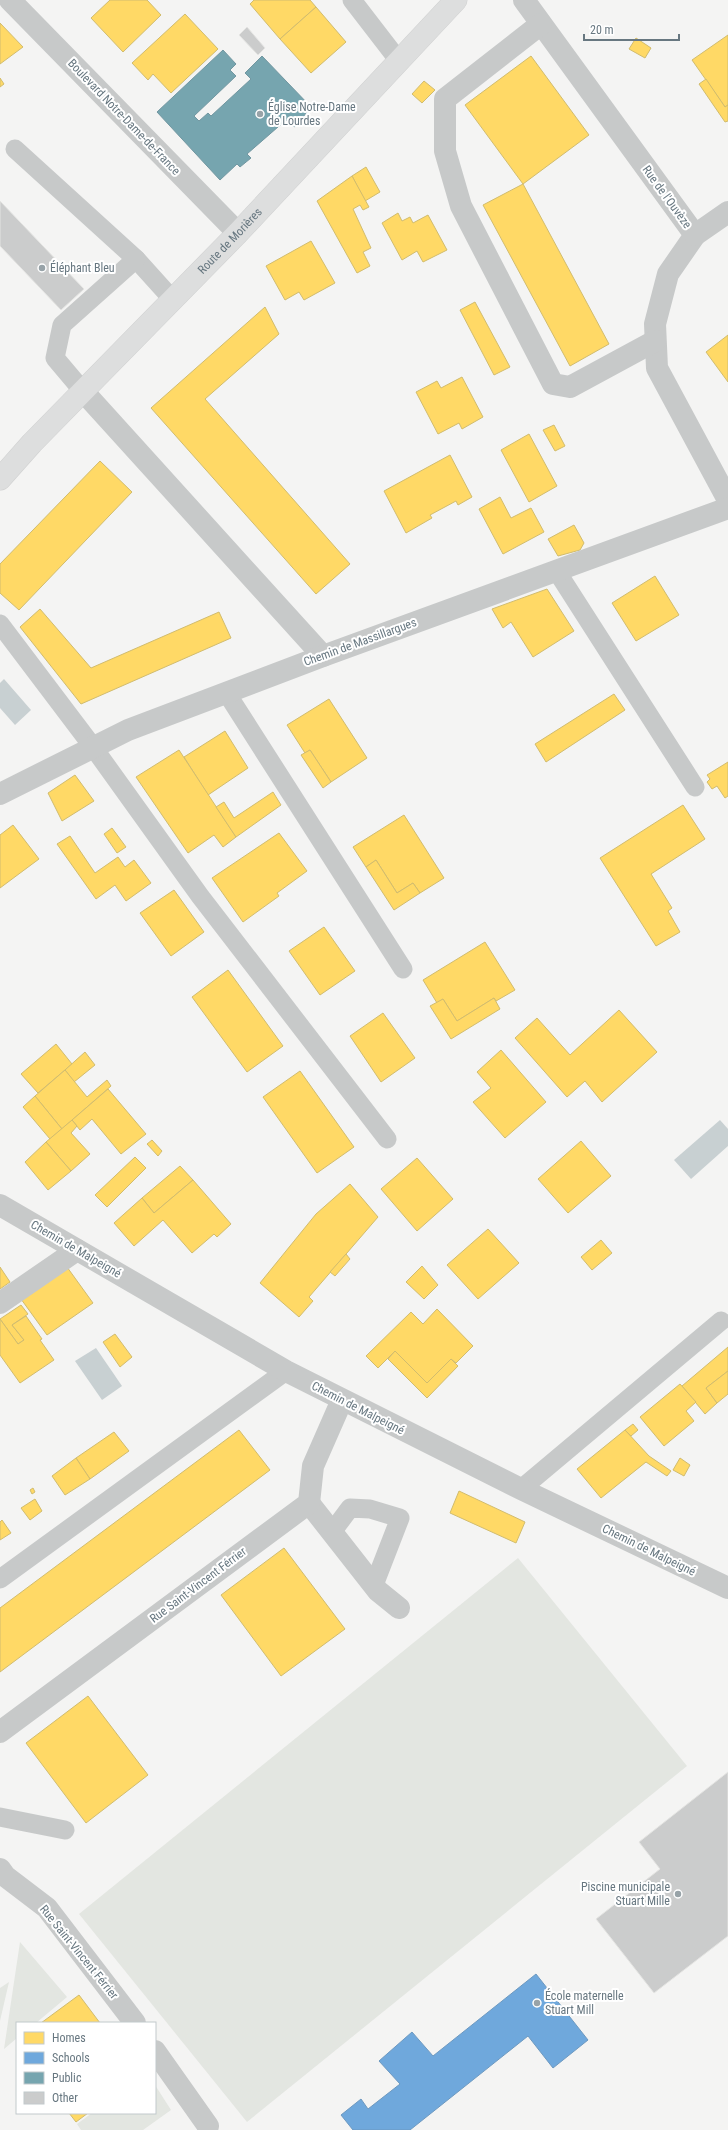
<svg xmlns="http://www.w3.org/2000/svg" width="728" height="2130" viewBox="0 0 728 2130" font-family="'Roboto Condensed',sans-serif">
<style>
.green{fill:#e3e6e1}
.water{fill:#c8d0d2}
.homes{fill:#ffd966;stroke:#d1bc6e}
.schools{fill:#6fa8dc;stroke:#6d99c0}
.public{fill:#76a5af;stroke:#7297a1}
.building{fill:#cbcccc;stroke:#e4e4e2}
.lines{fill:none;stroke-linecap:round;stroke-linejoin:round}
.secondary-casing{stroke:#d0d1d1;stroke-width:23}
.service{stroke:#c7c9c9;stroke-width:19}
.minor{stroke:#c7c9c9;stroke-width:22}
.secondary{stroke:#dddede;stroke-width:22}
.poi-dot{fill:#98a3a8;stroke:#fff;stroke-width:1.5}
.labels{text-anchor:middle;stroke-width:4;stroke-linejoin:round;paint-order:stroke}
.poi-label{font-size:12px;fill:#677780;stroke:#fff;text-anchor:start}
.street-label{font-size:12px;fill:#677780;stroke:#fff}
</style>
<rect width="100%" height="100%" fill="#f4f4f3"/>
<g class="green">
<path d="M518,1558L687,1766L247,2122L79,1914Z"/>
<path d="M20,1942L67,1997L36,2023H17V2038L4,2049Z"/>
<path d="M9,1982L0,2021V1988Z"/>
<path d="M155,2085L171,2110L143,2130H81L77,2124L92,2113H155Z"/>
</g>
<g class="water">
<path d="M4,679L31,710L15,725L0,708V683Z"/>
<path d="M720,1120L728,1129V1146L691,1179L674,1160Z"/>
<path d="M96,1348L122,1386L102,1400L75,1361Z"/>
</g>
<g class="homes">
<path d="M110,0H147L161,15L123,52L91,18Z"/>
<path d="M254,0H310L316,7L280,39L250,4Z"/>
<path d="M316,7L346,42L311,73L280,39Z"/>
<path d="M185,14L218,49L171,93L153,74L148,80L132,63Z"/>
<path d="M0,23L23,47L0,64Z"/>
<path d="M728,35V105L725,107L692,60Z"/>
<path d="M636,38L651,48L645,58L629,49Z"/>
<path d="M531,56L589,135L523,184L465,105Z"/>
<path d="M0,78L4,84L0,87Z"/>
<path d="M706,79L725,107L728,105V121L725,122L699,84Z"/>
<path d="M424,81L435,90L422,103L412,94Z"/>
<path d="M366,167L380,192L365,201L352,176Z"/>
<path d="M352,176L369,207L363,210L360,205L353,209L371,248L363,252L370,266L357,273L317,201Z"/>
<path d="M523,184L609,344L570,366L483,205Z"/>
<path d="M398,213L402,221L410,217L413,223L428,215L447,250L423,262L417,251L402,260L382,223Z"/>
<path d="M311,241L335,283L304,300L299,292L285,300L266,266Z"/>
<path d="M475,302L510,367L494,375L460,310Z"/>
<path d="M265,307L279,334L205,399L350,564L316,594L151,408Z"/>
<path d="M728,335V382L706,352Z"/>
<path d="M462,377L483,417L462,429L459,423L438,434L416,392L437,381L441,388Z"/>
<path d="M554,425L565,446L555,451L543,430Z"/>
<path d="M529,434L557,486L529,502L501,450Z"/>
<path d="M450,455L472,497L458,505L456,501L430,515L432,518L406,533L384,491Z"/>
<path d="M100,461L132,492L19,610L0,593V564Z"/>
<path d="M500,497L511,518L531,508L544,532L503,554L479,509Z"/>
<path d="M574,525L584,543L580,550L558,556L548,539Z"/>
<path d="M655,576L679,615L636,641L612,603Z"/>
<path d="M547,589L574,631L533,657L511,622L503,628L492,609Z"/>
<path d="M40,609L91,668L219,612L231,638L81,704L20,627Z"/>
<path d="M614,694L625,710L546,762L535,744Z"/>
<path d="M329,699L367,758L331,782L310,750L305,753L287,725Z"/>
<path d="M225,731L248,768L208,795L184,757Z"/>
<path d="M179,750L236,837L223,847L214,835L188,853L136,777Z"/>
<path d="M310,750L331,782L323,788L301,755Z"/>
<path d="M728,762V796L725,798L717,786L712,789L707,782L710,779L707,775Z"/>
<path d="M75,775L94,801L62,821L48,793Z"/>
<path d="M273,792L281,805L236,837L216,807L224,802L234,818Z"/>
<path d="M683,805L705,839L651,874L672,908L668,911L680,932L656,946L600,858Z"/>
<path d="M404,815L444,878L420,893L413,883L397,893L376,860L366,867L353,847Z"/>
<path d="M13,825L39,859L0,888V835Z"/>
<path d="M112,828L126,847L117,853L104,834Z"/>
<path d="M279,833L307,871L277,893L279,896L243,922L212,878Z"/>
<path d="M70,836L95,873L118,857L125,867L134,860L151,883L126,901L115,885L96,899L57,844Z"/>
<path d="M376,860L397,893L413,883L420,893L394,910L366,867Z"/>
<path d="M174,890L204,932L171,956L140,913Z"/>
<path d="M324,927L355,971L320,995L289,951Z"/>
<path d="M485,942L515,990L496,1001L494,998L457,1021L443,999L437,1003L423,980Z"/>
<path d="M228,970L283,1046L247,1072L192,997Z"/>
<path d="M494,998L500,1009L451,1039L430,1006L443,999L457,1021Z"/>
<path d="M619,1010L657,1052L602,1102L585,1081L567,1097L515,1038L537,1018L570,1055Z"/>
<path d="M383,1013L415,1058L381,1082L350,1036Z"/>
<path d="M56,1044L72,1064L38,1093L21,1074Z"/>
<path d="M501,1050L546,1102L505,1138L473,1102L491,1088L477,1072Z"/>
<path d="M85,1052L95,1065L74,1082L65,1070Z"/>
<path d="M65,1070L87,1097L107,1080L111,1086L62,1129L35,1096Z"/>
<path d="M300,1071L354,1147L317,1173L263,1097Z"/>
<path d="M108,1089L146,1134L121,1154L92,1119L80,1130L72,1120Z"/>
<path d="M35,1096L62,1129L50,1139L23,1107Z"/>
<path d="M72,1120L77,1126L71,1133L90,1154L71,1171L46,1142Z"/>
<path d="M152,1140L162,1151L158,1156L147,1144Z"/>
<path d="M581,1141L611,1176L568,1213L538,1179Z"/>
<path d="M46,1142L71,1171L48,1190L25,1162Z"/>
<path d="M135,1157L146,1168L107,1207L95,1195Z"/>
<path d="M417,1158L453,1199L417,1231L381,1189Z"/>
<path d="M180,1166L193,1180L154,1213L142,1198Z"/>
<path d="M193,1180L231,1224L217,1237L214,1234L192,1253L163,1220L134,1246L114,1223L142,1198L154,1213Z"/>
<path d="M350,1184L378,1217L309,1297L313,1301L299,1317L260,1283L316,1214Z"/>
<path d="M488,1229L519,1263L478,1299L447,1265Z"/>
<path d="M601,1240L612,1253L592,1270L581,1257Z"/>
<path d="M346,1254L350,1259L335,1276L330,1272Z"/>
<path d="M422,1266L438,1285L424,1299L406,1282Z"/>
<path d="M0,1267L10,1282L0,1289Z"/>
<path d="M67,1267L93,1303L47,1335L21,1299Z"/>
<path d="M21,1305L28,1314L12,1325L24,1340L18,1344L0,1319Z"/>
<path d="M437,1309L473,1346L456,1363L451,1359L427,1383L395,1351L378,1368L366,1356L411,1312L423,1324Z"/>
<path d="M26,1316L42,1339L40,1340L54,1360L20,1383L0,1355V1319L18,1344L24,1340L12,1325Z"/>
<path d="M115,1334L132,1357L120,1367L103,1342Z"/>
<path d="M728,1347V1371L706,1388L717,1403L705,1414L682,1386Z"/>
<path d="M395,1351L427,1383L451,1359L458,1366L427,1398L388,1359Z"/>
<path d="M728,1371V1394L717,1403L706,1388Z"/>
<path d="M680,1384L696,1402L686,1411L694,1421L664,1446L640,1417Z"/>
<path d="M633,1424L638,1430L631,1436L625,1430Z"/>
<path d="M239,1430L270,1470L0,1672V1608Z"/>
<path d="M625,1430L649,1456L671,1471L667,1476L646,1462L601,1498L577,1469Z"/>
<path d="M114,1432L129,1451L90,1479L76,1458Z"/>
<path d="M76,1458L90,1479L65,1495L52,1476Z"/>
<path d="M680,1458L690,1465L684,1476L673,1470Z"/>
<path d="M33,1488L35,1492L32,1494L30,1490Z"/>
<path d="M459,1491L525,1522L516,1543L450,1513Z"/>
<path d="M35,1499L42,1511L30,1520L21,1508Z"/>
<path d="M2,1520L11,1533L0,1540V1522Z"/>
<path d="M284,1548L345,1629L281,1676L221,1595Z"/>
<path d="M88,1696L148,1775L86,1823L26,1743Z"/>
<path d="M79,1995L100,2023H41Z"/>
<path d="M69,2113H88L76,2122Z"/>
</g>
<path class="schools" d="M536,1974L588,2040L553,2068L528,2036L410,2130H353L341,2115L361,2099L368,2109L400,2084L379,2061L412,2032L433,2056Z"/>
<path class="public" d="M223,50L236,64L230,70L236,76L194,116L199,121L208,113L211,116L251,79L245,73L262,56L311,107L295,127L286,120L247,154L251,158L240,167L237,164L220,180L157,112Z"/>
<g class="building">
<path d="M247,27L265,48L258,55L239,35Z"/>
<path d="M0,201L84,289L61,310L0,246Z"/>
<path d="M728,1772V1936L654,1993L596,1919L660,1869L639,1842Z"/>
</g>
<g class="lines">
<defs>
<g id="secondary">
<path id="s1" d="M0,479L32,443L238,233L456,0"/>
</g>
</defs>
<use href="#secondary" class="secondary-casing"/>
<g class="service">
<path d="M352,0L399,61"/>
<path d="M15,149L136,259L173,300"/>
<path d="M82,390L55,358L62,325L136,259"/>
<path d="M556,570L695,787"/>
<path d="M0,624L93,747L200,896L387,1139"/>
<path d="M226,692L403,969"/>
<path d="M521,1489L721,1321"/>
<path d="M332,1532L350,1508L370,1509L400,1518L374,1585"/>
<path d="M0,1579L286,1371"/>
<path d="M0,1817L65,1830"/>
</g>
<g class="minor">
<path d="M10,0L238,233"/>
<path d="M524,0L695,235L668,274L655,324L657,368L728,500"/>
<path d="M541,24L445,99V151L461,206L553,384L570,387L655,341"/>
<path d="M695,235L728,212"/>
<path d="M82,390L323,656"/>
<path d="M0,794L128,730L323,656L728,508"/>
<path d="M0,1205L286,1371L521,1489L728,1588"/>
<path d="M0,1303L77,1250"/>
<path d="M309,1503L378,1591L399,1608"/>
<path d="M0,1732L309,1503L313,1466L342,1400"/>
<path d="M0,1869L5,1876L47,1908L135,2023"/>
<path d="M155,2051L208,2126"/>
</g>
<use href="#secondary" class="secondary"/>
</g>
<g class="poi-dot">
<circle cx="260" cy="114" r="4"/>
<circle cx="42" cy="268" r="4"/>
<circle cx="678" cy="1894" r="4"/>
<circle cx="537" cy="2003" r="4"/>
</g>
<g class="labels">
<g class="poi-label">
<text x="268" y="111">Église Notre-Dame<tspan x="268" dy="14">de Lourdes</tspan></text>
<text x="50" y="272">Éléphant Bleu</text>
<text x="670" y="1891" text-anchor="end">Piscine municipale<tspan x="670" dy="14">Stuart Mille</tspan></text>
<text x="545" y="2000">École maternelle<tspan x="545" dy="14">Stuart Mill</tspan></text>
</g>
<g class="street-label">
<text transform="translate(124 117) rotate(46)" y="4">Boulevard Notre-Dame-de-France</text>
<text transform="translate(667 197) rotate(54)" y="4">Rue de l'Ouvèze</text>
<text dy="4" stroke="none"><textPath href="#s1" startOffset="331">Route de Morières</textPath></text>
<text transform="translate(360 642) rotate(-20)" y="4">Chemin de Massillargues</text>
<text transform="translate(76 1249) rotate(30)" y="4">Chemin de Malpeigné</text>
<text transform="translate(358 1408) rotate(27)" y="4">Chemin de Malpeigné</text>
<text transform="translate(649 1550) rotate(26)" y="4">Chemin de Malpeigné</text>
<text transform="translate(198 1585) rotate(-37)" y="4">Rue Saint-Vincent Férrier</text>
<text transform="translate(79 1952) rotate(51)" y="4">Rue Saint-Vincent Férrier</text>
</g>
</g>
<rect x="16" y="2022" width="140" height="92" fill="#ffffff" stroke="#c2c9cc"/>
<rect x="24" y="2032" width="20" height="12" fill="#ffd966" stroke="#c2c9cc"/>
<text x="52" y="2042" font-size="12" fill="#677780">Homes</text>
<rect x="24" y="2052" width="20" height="12" fill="#6fa8dc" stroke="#c2c9cc"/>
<text x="52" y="2062" font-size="12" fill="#677780">Schools</text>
<rect x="24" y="2072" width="20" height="12" fill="#76a5af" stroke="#c2c9cc"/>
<text x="52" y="2082" font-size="12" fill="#677780">Public</text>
<rect x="24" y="2092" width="20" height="12" fill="#cbcccc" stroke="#c2c9cc"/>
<text x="52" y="2102" font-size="12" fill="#677780">Other</text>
<path d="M584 34v6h95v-6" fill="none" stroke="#677780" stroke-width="2"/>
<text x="590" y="34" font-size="12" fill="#677780" stroke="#ffffff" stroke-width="3" paint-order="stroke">20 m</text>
</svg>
